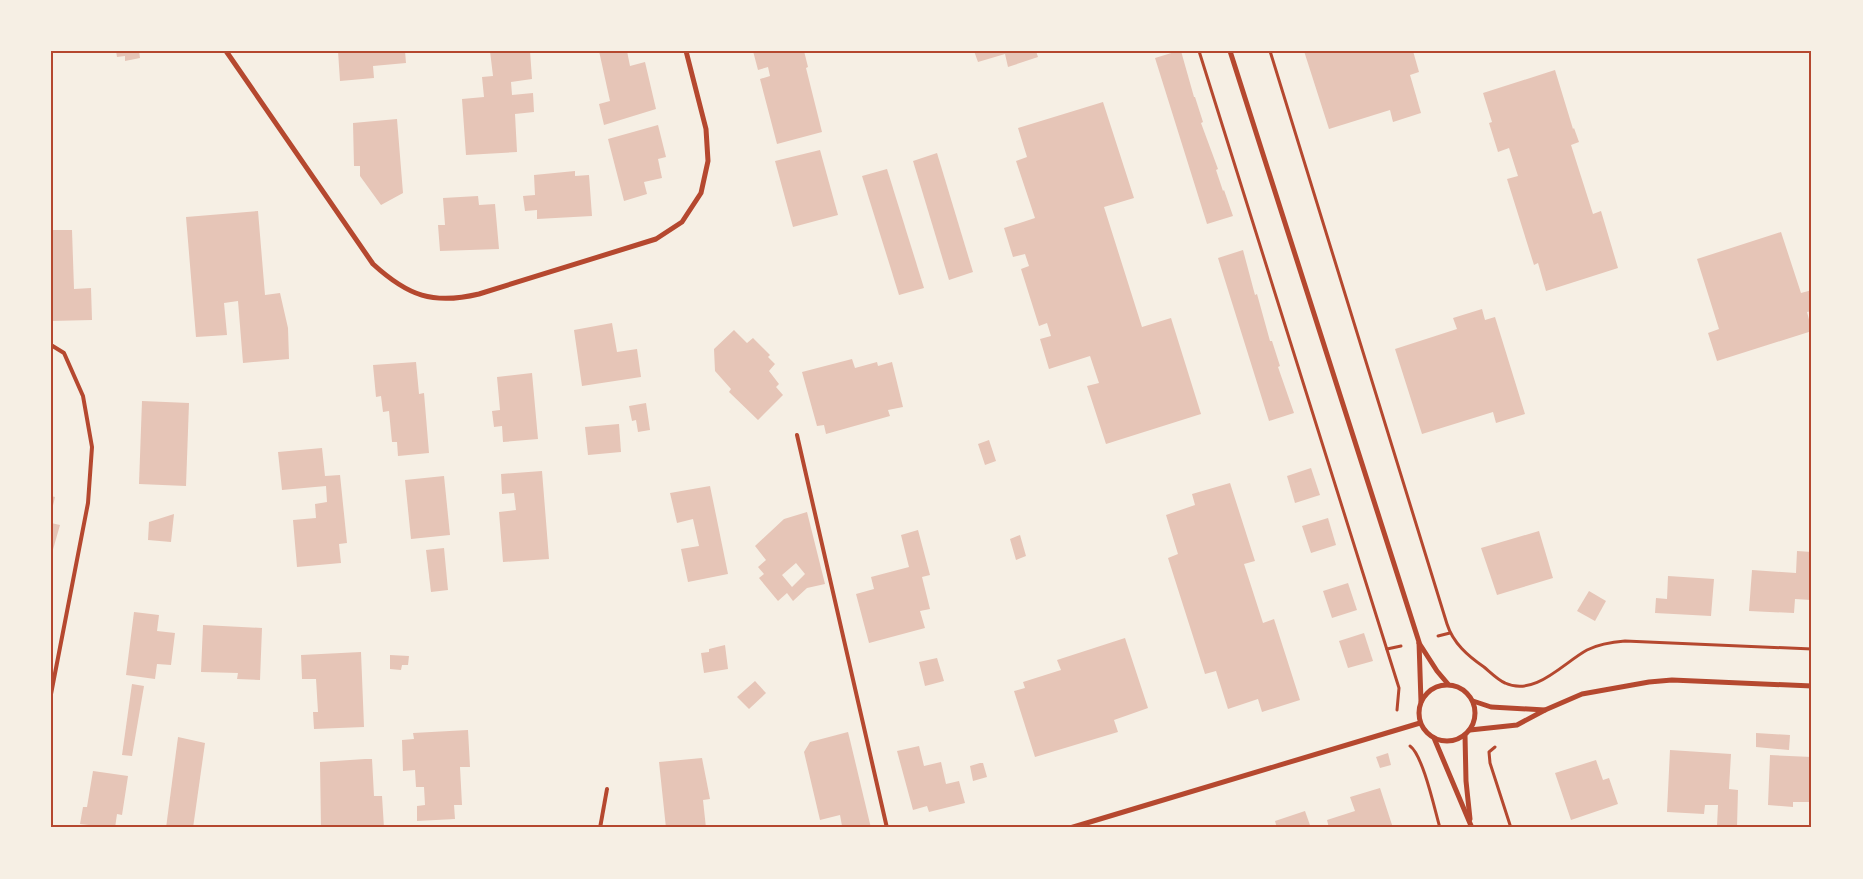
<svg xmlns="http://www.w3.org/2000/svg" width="1863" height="879" viewBox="0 0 1863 879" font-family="'Nunito Sans',sans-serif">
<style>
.building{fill:#e6c5b7;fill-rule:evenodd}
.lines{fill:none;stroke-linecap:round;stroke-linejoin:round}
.path{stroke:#b5482f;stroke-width:3}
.service{stroke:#b5482f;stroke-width:4}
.minor{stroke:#b5482f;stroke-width:5}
.neatline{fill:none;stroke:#b5482f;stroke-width:2}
</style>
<rect width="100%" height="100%" fill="#f6efe4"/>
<g class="building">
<path d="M116,51H139L140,58L125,61V56L117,57Z"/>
<path d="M338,51H405L406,63L373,66L374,78L340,81Z"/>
<path d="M490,51H530L532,79L511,82L512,95L533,93L534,112L515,114L517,152L466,155L462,99L484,97L482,77L493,76Z"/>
<path d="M599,51H627L630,66L645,62L656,109L604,125L599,104L610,101Z"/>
<path d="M753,51H804L808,67L806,68L822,132L777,144L760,79L770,76L768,67L758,70Z"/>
<path d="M974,51H1036L1038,57L1008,67L1005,54L978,62Z"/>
<path d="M1178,51H1181L1194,97H1195L1203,122L1201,123L1218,169L1216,170L1223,191L1224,190L1233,216L1207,224L1155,58Z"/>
<path d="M1304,51H1413L1419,72L1410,75L1421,113L1393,122L1390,110L1329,129Z"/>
<path d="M1555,70L1573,129L1574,128L1579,142L1571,145L1593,214L1601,211L1618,268L1546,291L1538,263L1534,265L1507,179L1518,176L1509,148L1498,152L1489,123L1492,122L1483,93Z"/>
<path d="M1103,102L1134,198L1104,207L1142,327L1171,318L1201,414L1106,444L1087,386L1099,383L1090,356L1049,369L1040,339L1051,336L1047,323L1039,326L1021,269L1029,266L1025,254L1013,257L1004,228L1035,218L1016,161L1027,157L1018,128Z"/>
<path d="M397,119L403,193L381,205L360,176V166H354L353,123Z"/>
<path d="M658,125L666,157L658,159L662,178L644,182L647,194L624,201L608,139Z"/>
<path d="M820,150L838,215L793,227L775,161Z"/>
<path d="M937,153L973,272L949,280L913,161Z"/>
<path d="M887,169L924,288L899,295L862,176Z"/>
<path d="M575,171V176L589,175L592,216L537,219V210L525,211L523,196L535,195L534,175Z"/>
<path d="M478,196L479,205L495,204L499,249L440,251L438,225H445L443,198Z"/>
<path d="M258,211L265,295L280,293L288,328L289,359L243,363L238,301L224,303L227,335L196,337L186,217Z"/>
<path d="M51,230H72L74,289L91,288L92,320L51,321Z"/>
<path d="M1781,232L1801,293L1812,290V311L1807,312L1812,331L1717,361L1708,333L1719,329L1697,259Z"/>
<path d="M1243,250L1255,295L1257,294L1270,341H1272L1280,366L1278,367L1294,413L1269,421L1218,258Z"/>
<path d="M1482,309L1485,320L1495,317L1525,414L1496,423L1493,412L1422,434L1395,349L1457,329L1453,318Z"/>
<path d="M612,323L617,352L637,349L641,377L582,386L574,330Z"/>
<path d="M734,330L747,343L753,338L770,355L768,357L775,364L769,371L779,384L776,387L783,395L758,420L729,392L731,389L715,371L714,349Z"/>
<path d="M852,359L855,368L877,362L878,366L892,362L903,407L888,410L890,416L826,434L824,425L817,426L802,372Z"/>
<path d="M416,362L419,394L424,393L429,453L398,456L397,442H392L389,411L383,412L381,396L376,397L373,365Z"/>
<path d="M532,373L538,439L503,442L502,426L494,427L492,411L500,410L497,377Z"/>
<path d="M142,401L189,403L186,486L139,484Z"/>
<path d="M646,403L650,430L638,432L636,420L632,421L629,406Z"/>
<path d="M619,424L621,452L588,455L585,427Z"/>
<path d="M989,440L996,461L985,465L978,444Z"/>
<path d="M322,448L325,476L340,475L347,543L339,544L341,563L297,567L293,520L316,518L315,504L327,502L326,486L282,490L278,452Z"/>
<path d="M1311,468L1320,495L1295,503L1287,476Z"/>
<path d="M542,471L549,559L503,562L499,512L516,510L514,493L502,494L501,474Z"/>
<path d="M444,476L450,535L411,539L405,480Z"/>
<path d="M1230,483L1255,561L1244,564L1263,623L1274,619L1300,700L1262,712L1258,699L1228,709L1216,671L1205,674L1168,558L1178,554L1166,515L1195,505L1192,494Z"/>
<path d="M710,486L728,574L688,582L681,549L699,546L693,519L677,523L670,493Z"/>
<path d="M51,496L55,497L52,510H51Z"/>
<path d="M807,512L825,584L807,588L793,601L787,593L778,601L759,578L764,574L758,567L766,560L755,546L784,519ZM796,563L805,574L792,587L782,575Z"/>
<path d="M174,514L171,542L148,540L149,522Z"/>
<path d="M1328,518L1336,545L1311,553L1302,526Z"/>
<path d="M51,523L60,525L52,553H51Z"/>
<path d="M918,530L930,575L922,577L930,609L920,611L925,628L869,643L856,594L874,589L871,577L909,567L901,535Z"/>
<path d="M1539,531L1553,578L1497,595L1481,548Z"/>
<path d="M1020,535L1026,556L1016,560L1010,539Z"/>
<path d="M444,548L448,590L431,592L426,550Z"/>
<path d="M1797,551L1812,552L1811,600L1795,599L1794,613L1749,611L1752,570L1796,573Z"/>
<path d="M1668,576L1714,579L1711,616L1655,613L1656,598L1667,599Z"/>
<path d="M1348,583L1357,610L1332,618L1323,591Z"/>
<path d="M1589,591L1606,601L1595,621L1577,611Z"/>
<path d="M134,612L159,615L157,631L175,633L171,665L157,664L155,679L126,675Z"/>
<path d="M203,625L262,628L260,680L237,679L238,673L201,672Z"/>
<path d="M1364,633L1373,661L1348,668L1339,641Z"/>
<path d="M1125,638L1148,708L1114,720L1118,732L1035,757L1014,691L1025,688L1023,682L1061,670L1057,660Z"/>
<path d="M725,645L728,669L704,673L701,653L709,652V649Z"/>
<path d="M361,652L364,727L314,729L313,712H318L316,679H302L301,655Z"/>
<path d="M390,655L409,656L408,665H402L401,670L390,669Z"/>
<path d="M937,658L944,681L925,686L919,662Z"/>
<path d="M755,681L766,693L749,709L737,697Z"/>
<path d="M132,684L144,686L132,756L122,755Z"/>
<path d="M468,730L470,767H460L462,805H454L455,819L417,821V806L425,805L424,787H416L415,770L403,771L402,740L414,739L413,733Z"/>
<path d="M848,732L850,740L871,828H837L842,826L840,815L820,820L804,752L810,742Z"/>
<path d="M1756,733L1790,735L1789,750L1756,747Z"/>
<path d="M178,737L205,743L193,828H166Z"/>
<path d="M919,746L924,766L941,762L946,784L959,781L965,803L929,812L927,806L913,810L897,751Z"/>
<path d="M1670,750L1731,754L1729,789L1738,790L1737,827L1717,826L1718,805H1705L1704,814L1667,812Z"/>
<path d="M1388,753L1391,765L1380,768L1376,757Z"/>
<path d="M1770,755L1812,757V802H1793V807L1768,805Z"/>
<path d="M702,758L710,799L703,800L706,828H666L659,762Z"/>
<path d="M365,759H372L374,796H382L384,828H321L320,762Z"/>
<path d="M1596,760L1603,780L1609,778L1618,804L1571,820L1555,773Z"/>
<path d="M980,763H983L987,777L973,781L970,766Z"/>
<path d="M93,771L128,776L122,815L117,814L115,828L80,824L83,807H87Z"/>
<path d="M1380,788L1393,828H1329L1327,820L1355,811L1350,797Z"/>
<path d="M1305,811L1311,828H1277L1275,821Z"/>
</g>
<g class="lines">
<g class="path">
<path d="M1199,51L1399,688L1397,710"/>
<path d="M1270,51L1447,624C1453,643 1468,656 1484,667C1490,672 1498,680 1505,683C1535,697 1563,663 1587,650C1599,644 1611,642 1625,641L1812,649"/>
<path d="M1438,636L1450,633"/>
<path d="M1387,649L1401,646"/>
<path d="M1410,746C1423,755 1435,811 1440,828"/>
<path d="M1495,747L1489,752L1490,763L1511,828"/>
</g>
<g class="service">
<path d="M51,345L64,353L83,396L92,447L88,503L51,694"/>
<path d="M797,435L887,828"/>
<path d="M600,828L607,789"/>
</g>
<g class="minor">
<path d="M226,51L373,264C408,296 433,305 479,294L656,239L682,222L701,193L708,161L706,129L686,51"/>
<path d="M1230,51L1419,642L1421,702"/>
<path d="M1419,643L1437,671L1448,684"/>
<circle cx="1447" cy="713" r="28"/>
<path d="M1473,701L1491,707L1545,710"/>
<path d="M1470,730L1517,725L1545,710L1582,694L1649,682L1672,680L1812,686"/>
<path d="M1465,735L1466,781L1470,819"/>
<path d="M1434,738L1472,828"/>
<path d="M1070,828L1420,723"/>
</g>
</g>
<rect width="1863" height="879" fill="none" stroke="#f6efe4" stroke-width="105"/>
<rect x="52" y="52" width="1758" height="774" class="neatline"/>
</svg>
